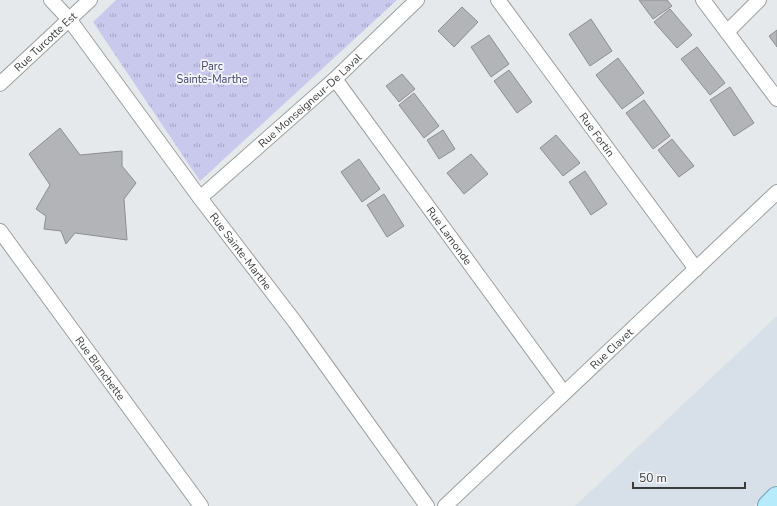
<svg xmlns="http://www.w3.org/2000/svg" width="777" height="506" viewBox="0 0 777 506" font-family="'Nunito Sans',sans-serif">
<style>
.built{fill:#d7e0e8}
.grass{fill:url(#grass-tufts)}
.building{fill:#b2b4b7;stroke:#8c8e91}
.lines{fill:none;stroke-linecap:round;stroke-linejoin:round}
.street-casing{stroke:#9c9fa1;stroke-width:16}
.primary-casing{stroke:#6ba4b8;stroke-width:24}
.street{stroke:#fff;stroke-width:14}
.primary{stroke:#b6ebfc;stroke-width:22}
.labels{text-anchor:middle;stroke-width:3.5;stroke-linejoin:round;paint-order:stroke}
.street-label{font-size:11px;fill:#3a3b3c;stroke:#f3f6f8}
.park-label{font-size:11px;fill:#423e71;stroke:#f3f6f8}
</style>
<defs>
<pattern id="grass-tufts" width="24" height="20" patternUnits="userSpaceOnUse"><rect width="24" height="20" fill="#c9c9ee"/><path d="M3 7l-1-3M5 7V3M7 7l1-3M15 17l-1-3M17 17v-4M19 17l1-3" fill="none" stroke="#a4a4c2"/></pattern>
</defs>
<rect width="100%" height="100%" fill="#e6e9eb"/>
<path class="built" d="M777,316V484L754,506H575Z"/>
<path class="grass" d="M116,0H397L200,181L93,22Z"/>
<g class="building">
<path d="M639,0H667L672,6L653,19Z"/>
<path d="M462,7L478,22L454,47L438,31Z"/>
<path d="M670,9L692,35L677,48L654,22Z"/>
<path d="M591,19L612,51L590,66L569,34Z"/>
<path d="M777,30V47L769,36Z"/>
<path d="M489,35L509,64L491,77L471,47Z"/>
<path d="M697,47L725,83L710,95L681,59Z"/>
<path d="M618,58L644,93L622,109L596,75Z"/>
<path d="M509,70L532,102L517,113L494,81Z"/>
<path d="M402,74L415,89L399,102L386,86Z"/>
<path d="M730,87L754,123L734,136L710,100Z"/>
<path d="M414,93L439,126L424,138L399,105Z"/>
<path d="M644,100L670,136L653,149L626,113Z"/>
<path d="M60,128L80,155L122,151V166L136,183L124,199L127,240L75,233L66,244L61,231L44,229L46,216L36,209L50,185L29,154Z"/>
<path d="M443,130L455,149L439,159L427,140Z"/>
<path d="M556,135L580,163L563,176L540,148Z"/>
<path d="M672,139L694,166L679,177L658,150Z"/>
<path d="M471,154L488,174L464,194L447,173Z"/>
<path d="M359,159L380,189L362,202L341,172Z"/>
<path d="M585,171L607,204L591,215L569,182Z"/>
<path d="M384,194L404,226L387,237L367,205Z"/>
</g>
<g class="lines">
<defs>
<g id="street">
<path id="s1" d="M51,0L69,19L200,198L295,322L427,506"/>
<path id="s2" d="M498,0L696,269"/>
<path d="M703,0L777,99"/>
<path d="M727,32L759,0"/>
<path id="s3" d="M335,79L564,393"/>
<path id="s4" d="M0,84L90,0"/>
<path id="s5" d="M200,198L335,79L417,0"/>
<path id="s6" d="M0,231L201,506"/>
<path id="s7" d="M445,506L777,192"/>
</g>
<path id="primary" d="M769,506L777,498"/>
</defs>
<use href="#street" class="street-casing"/>
<use href="#primary" class="primary-casing"/>
<use href="#street" class="street"/>
<use href="#primary" class="primary"/>
</g>
<g class="labels">
<g class="street-label">
<text dy="4" stroke="none"><textPath href="#s4" startOffset="62">Rue Turcotte Est</textPath></text>
<text dy="4" stroke="none"><textPath href="#s5" startOffset="147">Rue Monseigneur-De Laval</textPath></text>
<text dy="4" stroke="none"><textPath href="#s2" startOffset="167">Rue Fortin</textPath></text>
<text dy="4" stroke="none"><textPath href="#s3" startOffset="194">Rue Lamonde</textPath></text>
<text dy="4" stroke="none"><textPath href="#s1" startOffset="315">Rue Sainte-Marthe</textPath></text>
<text dy="4" stroke="none"><textPath href="#s7" startOffset="229">Rue Clavet</textPath></text>
<text dy="4" stroke="none"><textPath href="#s6" startOffset="170">Rue Blanchette</textPath></text>
</g>
<g class="park-label">
<text x="212" y="70">Parc<tspan x="212" dy="13">Sainte-Marthe</tspan></text>
</g>
</g>
<path d="M633 482v6h112v-6" fill="none" stroke="#3a3b3c" stroke-width="2"/>
<text x="639" y="482" font-size="12" fill="#3a3b3c" stroke="#f3f6f8" stroke-width="3" paint-order="stroke">50 m</text>
</svg>
